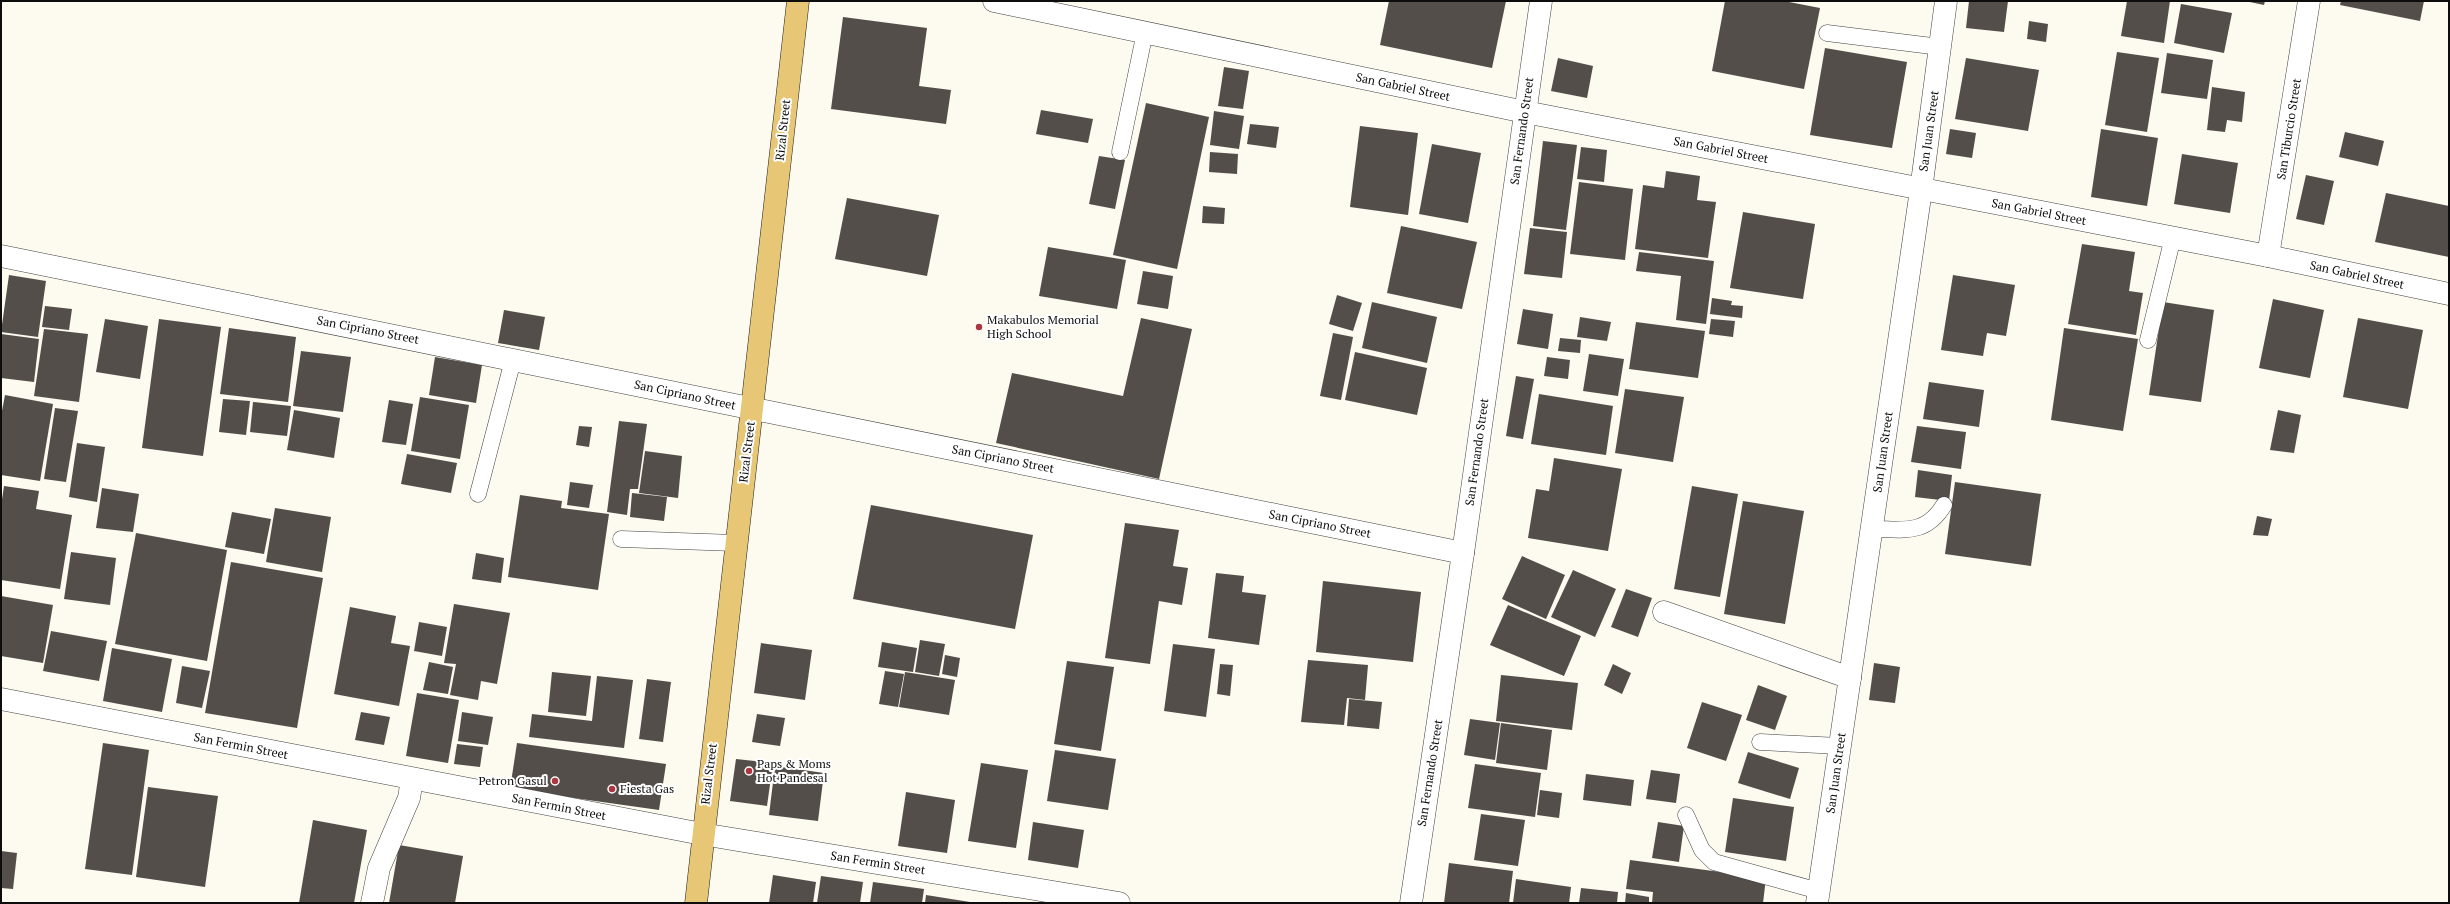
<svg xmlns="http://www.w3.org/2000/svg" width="2450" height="904" viewBox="0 0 2450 904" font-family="'PT Serif',serif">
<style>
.building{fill:#544e4b}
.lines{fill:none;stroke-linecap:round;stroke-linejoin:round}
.service-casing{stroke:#404040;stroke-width:17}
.minor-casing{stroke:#404040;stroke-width:23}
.primary-casing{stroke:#1e1e1e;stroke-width:23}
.service{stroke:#fff;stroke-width:16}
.minor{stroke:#fff;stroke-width:22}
.primary{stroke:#e7c775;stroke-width:22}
.poi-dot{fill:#ac3741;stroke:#fff;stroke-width:1.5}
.labels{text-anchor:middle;stroke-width:4;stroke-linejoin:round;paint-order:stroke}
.street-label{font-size:12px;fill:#0d0d0d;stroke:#fff}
.poi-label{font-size:12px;fill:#0d0d0d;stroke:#fff;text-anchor:start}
</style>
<rect width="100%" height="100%" fill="#fdfaef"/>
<g class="building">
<path d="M1389,1H1506L1492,68L1380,45Z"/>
<path d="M1725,1H1784L1820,8L1804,89L1712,71Z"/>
<path d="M1969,1H2008L2004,32L1966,28Z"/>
<path d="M2127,1H2170L2164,43L2121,36Z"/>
<path d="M2245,1H2265L2264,5Z"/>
<path d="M2341,1H2424L2420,21L2340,5Z"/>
<path d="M2181,4L2232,13L2224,53L2174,43Z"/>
<path d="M843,17L927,28L919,86L951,90L946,124L831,109Z"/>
<path d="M2029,21L2048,24L2046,42L2027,39Z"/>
<path d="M1825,48L1907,62L1892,148L1810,135Z"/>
<path d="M2117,52L2159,58L2147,132L2105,125Z"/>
<path d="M2167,53L2213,60L2207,99L2161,93Z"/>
<path d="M1558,58L1593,66L1587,98L1551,91Z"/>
<path d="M1966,58L2039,70L2028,131L1955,119Z"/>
<path d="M1224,67L1249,71L1243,109L1218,106Z"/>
<path d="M2212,87L2245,92L2242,122L2227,120L2225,132L2207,130Z"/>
<path d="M1146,103L1209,117L1177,269L1113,255Z"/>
<path d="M1041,110L1093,119L1088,143L1036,134Z"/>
<path d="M1214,111L1244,116L1239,149L1210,145Z"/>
<path d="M1250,124L1279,127L1276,148L1247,144Z"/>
<path d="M1360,126L1418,133L1408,215L1350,207Z"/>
<path d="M1950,129L1976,133L1972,158L1946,154Z"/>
<path d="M2101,129L2158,138L2147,206L2091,197Z"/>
<path d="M2345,132L2384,141L2378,166L2339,157Z"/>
<path d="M1543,141L1577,145L1566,230L1533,226Z"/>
<path d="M1432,144L1481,153L1468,223L1419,214Z"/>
<path d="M1581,147L1607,150L1604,182L1577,179Z"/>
<path d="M1210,152L1238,154L1237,174L1209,172Z"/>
<path d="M2182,154L2238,163L2230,213L2174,204Z"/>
<path d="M1099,156L1125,160L1115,209L1089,204Z"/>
<path d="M1666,171L1700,176L1697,200L1716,202L1708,258L1635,249L1643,185L1664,188Z"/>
<path d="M2306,175L2334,181L2324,225L2296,219Z"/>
<path d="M1579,182L1633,189L1625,260L1570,254Z"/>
<path d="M2386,193L2449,206V257L2375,242Z"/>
<path d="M847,198L939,215L927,276L835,259Z"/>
<path d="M1203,206L1225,208L1224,224L1202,223Z"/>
<path d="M1743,212L1815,224L1803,299L1730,288Z"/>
<path d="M1401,226L1477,242L1462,309L1387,293Z"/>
<path d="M1530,228L1567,232L1562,278L1524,274Z"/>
<path d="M2082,244L2135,252L2129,291L2143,293L2136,335L2068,324Z"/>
<path d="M1048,247L1126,260L1117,309L1039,296Z"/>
<path d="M1639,252L1714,261L1706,324L1676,320L1681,276L1636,271Z"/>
<path d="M1143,271L1173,276L1168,309L1137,304Z"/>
<path d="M9,275L46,281L38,337L1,332Z"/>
<path d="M1953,275L2015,285L2006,336L1987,333L1983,356L1941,350Z"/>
<path d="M1337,295L1362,303L1353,331L1329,324Z"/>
<path d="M1712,298L1732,301L1731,305L1743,306L1742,318L1710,314Z"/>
<path d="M2273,299L2324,310L2310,378L2259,368Z"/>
<path d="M1372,302L1437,317L1427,363L1362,348Z"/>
<path d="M2163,302L2214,310L2201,402L2149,395Z"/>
<path d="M45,306L72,309L69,330L42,327Z"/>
<path d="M1523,309L1553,314L1548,349L1517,344Z"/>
<path d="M504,310L545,317L539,350L498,343Z"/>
<path d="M1580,317L1611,322L1607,341L1577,337Z"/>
<path d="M1141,318L1192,329L1159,479L996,443L1012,373L1123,396Z"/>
<path d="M2358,318L2423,330L2408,409L2343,397Z"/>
<path d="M105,319L148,326L140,379L96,372Z"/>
<path d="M159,319L221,327L203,456L142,448Z"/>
<path d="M1711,319L1735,321L1733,337L1709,334Z"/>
<path d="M1636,322L1705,331L1698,378L1629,369Z"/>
<path d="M229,328L296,337L288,402L220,394Z"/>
<path d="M2064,328L2138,339L2123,431L2051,420Z"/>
<path d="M44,329L88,334L79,402L34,396Z"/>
<path d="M1333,333L1353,337L1341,400L1320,396Z"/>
<path d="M1,334L39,339L34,382L1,378Z"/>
<path d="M1560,338L1581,340L1580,353L1558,351Z"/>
<path d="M301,351L351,357L343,412L293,406Z"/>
<path d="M1355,352L1427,368L1417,415L1345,400Z"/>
<path d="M1589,354L1624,359L1618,396L1583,391Z"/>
<path d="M435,357L482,365L476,403L429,395Z"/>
<path d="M1547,357L1570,360L1568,379L1544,376Z"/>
<path d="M1516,376L1534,379L1523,439L1506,436Z"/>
<path d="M1929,382L1984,390L1979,427L1923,419Z"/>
<path d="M1625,389L1684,397L1673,462L1615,453Z"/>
<path d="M1539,394L1613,406L1606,455L1531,444Z"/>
<path d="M5,395L53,404L40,481L1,475V416Z"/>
<path d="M420,397L469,405L460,459L411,451Z"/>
<path d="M223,399L250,401L246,435L219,432Z"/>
<path d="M389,400L413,404L406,445L382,442Z"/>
<path d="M253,402L291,406L287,436L250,432Z"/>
<path d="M55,408L78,411L66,482L44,479Z"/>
<path d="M294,410L340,418L334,458L287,450Z"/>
<path d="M2278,410L2301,415L2294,453L2270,450Z"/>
<path d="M619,421L647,424L638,489H630L627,515L607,512Z"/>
<path d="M579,426L592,427L589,447L576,445Z"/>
<path d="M1917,426L1966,432L1961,469L1911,462Z"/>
<path d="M77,443L105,447L97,502L69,497Z"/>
<path d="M645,451L682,456L678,498L639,493Z"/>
<path d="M407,454L457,463L451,493L401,484Z"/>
<path d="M1554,458L1622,469L1608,551L1528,538L1536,489L1549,491Z"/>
<path d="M1918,470L1952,475L1949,501L1915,497Z"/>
<path d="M570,482L593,485L589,508L567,505Z"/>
<path d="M1955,482L2041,494L2031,566L1945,554Z"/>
<path d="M4,486L39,491L36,509L72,515L60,589L1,580V506Z"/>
<path d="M1692,486L1738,494L1720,597L1674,589Z"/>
<path d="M102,488L139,494L133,532L96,528Z"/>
<path d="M632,493L667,497L664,521L630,517Z"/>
<path d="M520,495L562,501L561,508L609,514L598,590L508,577Z"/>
<path d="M1743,501L1804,511L1785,624L1724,614Z"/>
<path d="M871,505L1033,535L1015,629L853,599Z"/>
<path d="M275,508L331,517L322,572L266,562Z"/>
<path d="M232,512L271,519L264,554L225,547Z"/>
<path d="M2257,516L2272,519L2268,536L2253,535Z"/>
<path d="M1125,523L1179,530L1173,566L1188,568L1182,605L1159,601L1150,664L1105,658Z"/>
<path d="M136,533L227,550L207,661L115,644Z"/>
<path d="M71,552L116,558L110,605L64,599Z"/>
<path d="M476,553L504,558L501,583L472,579Z"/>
<path d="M1522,556L1565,575L1546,619L1502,599Z"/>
<path d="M231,562L323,578L297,728L205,713Z"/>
<path d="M1573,570L1616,589L1595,637L1551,617Z"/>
<path d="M1216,573L1244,576L1242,592L1266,595L1259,645L1208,638Z"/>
<path d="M1323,581L1421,592L1413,662L1316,652Z"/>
<path d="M1626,589L1652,598L1638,637L1611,627Z"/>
<path d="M1,596L53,605L43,663L1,656Z"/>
<path d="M454,604L510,613L497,684L481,681L478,700L450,695L456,664L444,663Z"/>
<path d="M1508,605L1581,636L1564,676L1490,645Z"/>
<path d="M350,607L396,616L391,643L410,646L399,706L334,694Z"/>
<path d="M419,622L447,627L442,656L414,651Z"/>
<path d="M51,631L107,641L99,681L43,671Z"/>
<path d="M920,640L945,644L939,676L915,672Z"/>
<path d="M882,642L917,648L913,672L878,667Z"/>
<path d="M761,643L812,650L805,700L754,693Z"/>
<path d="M1173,644L1215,649L1206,717L1164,711Z"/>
<path d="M112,648L172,659L162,712L103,701Z"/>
<path d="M945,655L960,658L957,677L942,674Z"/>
<path d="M1308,660L1368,665L1365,700L1347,698L1344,725L1301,722Z"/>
<path d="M1067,661L1114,667L1101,751L1054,744Z"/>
<path d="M429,662L453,667L448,694L423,690Z"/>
<path d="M1874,663L1900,667L1895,703L1869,700Z"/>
<path d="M1220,664L1233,665L1230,696L1217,694Z"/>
<path d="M1613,664L1631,673L1622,694L1604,685Z"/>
<path d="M182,666L210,671L202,708L176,703Z"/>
<path d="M885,671L904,674L898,707L879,704Z"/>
<path d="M552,672L591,676L586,716L548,712Z"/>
<path d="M905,672L955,680L949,715L899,707Z"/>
<path d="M1501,675L1578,683L1572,730L1496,721Z"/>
<path d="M597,676L633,680L624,748L529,737L532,714L592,721Z"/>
<path d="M647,679L671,682L663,742L639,739Z"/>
<path d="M1758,685L1787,696L1775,730L1746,720Z"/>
<path d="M417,693L459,700L448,763L406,756Z"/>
<path d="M1349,699L1382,702L1379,729L1347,726Z"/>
<path d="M1702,702L1742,715L1726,761L1687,748Z"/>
<path d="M361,712L390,717L384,745L355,740Z"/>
<path d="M462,712L493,717L488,745L458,741Z"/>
<path d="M757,714L785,718L780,746L752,742Z"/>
<path d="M1470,719L1500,723L1495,760L1464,755Z"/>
<path d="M1501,723L1552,730L1547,770L1496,763Z"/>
<path d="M103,743L149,750L132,875L85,869Z"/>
<path d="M517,743L666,764L659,810L510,789Z"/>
<path d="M457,744L483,747L480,767L454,764Z"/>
<path d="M1055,750L1116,759L1108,810L1047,801Z"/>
<path d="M1748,752L1799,768L1790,799L1738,783Z"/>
<path d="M736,759L773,763L767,806L730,801Z"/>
<path d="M981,763L1028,770L1016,848L968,841Z"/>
<path d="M1475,764L1541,773L1535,817L1468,808Z"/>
<path d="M775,766L824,773L818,821L769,815Z"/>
<path d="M1651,770L1680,774L1676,803L1646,799Z"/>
<path d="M1586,774L1634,780L1631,806L1583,800Z"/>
<path d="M148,787L218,796L205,887L136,877Z"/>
<path d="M1540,790L1562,793L1559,818L1537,815Z"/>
<path d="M906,792L955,800L947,853L898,846Z"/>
<path d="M1733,798L1794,807L1786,861L1725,852Z"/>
<path d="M1481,814L1525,820L1518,866L1474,860Z"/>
<path d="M313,820L367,830L354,903H299Z"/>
<path d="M1033,822L1084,830L1078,868L1028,860Z"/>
<path d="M1658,822L1684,826L1679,862L1652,858Z"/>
<path d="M399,845L463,856L455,903H389Z"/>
<path d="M1,851L17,853L13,889L1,888Z"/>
<path d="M1630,860L1766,878L1763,903H1652L1653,892L1626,889Z"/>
<path d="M1449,863L1513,871L1509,903H1444Z"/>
<path d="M773,875L816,882L813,903H769Z"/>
<path d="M821,876L863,882L860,903H817Z"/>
<path d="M1516,879L1571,887L1569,903H1513Z"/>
<path d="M873,882L924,889L922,903H870Z"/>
<path d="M1581,888L1618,892L1617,903H1579Z"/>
<path d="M1626,893L1649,897V903H1625Z"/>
<path d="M926,895L970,902V903H925Z"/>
</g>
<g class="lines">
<defs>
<g id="service">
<path d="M1827,33L1940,47"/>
<path d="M1120,152L1145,32"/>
<path d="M2148,340L2173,237"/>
<path d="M478,494L513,360"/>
<path d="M1872,529C1903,529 1925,536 1944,505"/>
<path d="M621,539L735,543"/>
<path d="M1760,742L1840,746"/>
<path d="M1686,815L1702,850L1714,862L1819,891"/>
</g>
<g id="minor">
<path d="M994,1L1525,112L2268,256L2449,294"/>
<path d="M1,256L1463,553"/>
<path d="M2268,256L2309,1"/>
<path d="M1664,612L1850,678"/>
<path d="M1,699L702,834L1119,903"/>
<path d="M372,903L379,868L409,798L412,779"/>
<path d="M1411,903L1463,553L1541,1"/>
<path d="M1817,903L1921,190L1946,1"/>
</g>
<path id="primary" d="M696,903L798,1"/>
</defs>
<use href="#service" class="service-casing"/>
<use href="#minor" class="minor-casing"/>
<use href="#primary" class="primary-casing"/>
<use href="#service" class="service"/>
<use href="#minor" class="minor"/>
<use href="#primary" class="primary"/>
</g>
<g class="poi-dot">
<circle cx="979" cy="327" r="4"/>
<circle cx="749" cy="771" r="4"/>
<circle cx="555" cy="781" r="4"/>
<circle cx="612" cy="789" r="4"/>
</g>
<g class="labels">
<g class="street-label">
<text transform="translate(1403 87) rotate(12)" y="4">San Gabriel Street</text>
<text transform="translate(2289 129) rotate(-81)" y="4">San Tiburcio Street</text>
<text transform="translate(783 130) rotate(-84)" y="4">Rizal Street</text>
<text transform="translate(1522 131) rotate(-82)" y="4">San Fernando Street</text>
<text transform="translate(1929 131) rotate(-82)" y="4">San Juan Street</text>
<text transform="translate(1721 150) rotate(11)" y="4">San Gabriel Street</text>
<text transform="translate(2039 212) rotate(11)" y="4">San Gabriel Street</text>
<text transform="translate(2357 275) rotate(12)" y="4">San Gabriel Street</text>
<text transform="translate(368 330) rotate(11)" y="4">San Cipriano Street</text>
<text transform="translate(685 395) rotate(12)" y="4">San Cipriano Street</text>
<text transform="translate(747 452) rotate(-83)" y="4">Rizal Street</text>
<text transform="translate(1477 452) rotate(-82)" y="4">San Fernando Street</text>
<text transform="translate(1883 452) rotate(-82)" y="4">San Juan Street</text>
<text transform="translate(1003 459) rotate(11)" y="4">San Cipriano Street</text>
<text transform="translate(1320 524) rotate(11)" y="4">San Cipriano Street</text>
<text transform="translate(241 746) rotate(11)" y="4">San Fermin Street</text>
<text transform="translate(1430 773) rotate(-81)" y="4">San Fernando Street</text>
<text transform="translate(1836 773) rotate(-82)" y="4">San Juan Street</text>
<text transform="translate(709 774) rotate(-83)" y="4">Rizal Street</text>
<text transform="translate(559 807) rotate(11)" y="4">San Fermin Street</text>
<text transform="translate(878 863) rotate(9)" y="4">San Fermin Street</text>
</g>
<g class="poi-label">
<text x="987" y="324">Makabulos Memorial<tspan x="987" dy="14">High School</tspan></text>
<text x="757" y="768">Paps &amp; Moms<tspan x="757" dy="14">Hot Pandesal</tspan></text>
<text x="547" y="785" text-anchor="end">Petron Gasul</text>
<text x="620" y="793">Fiesta Gas</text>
</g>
</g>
<rect width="2450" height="904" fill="none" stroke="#0d0d0d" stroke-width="4"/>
</svg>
